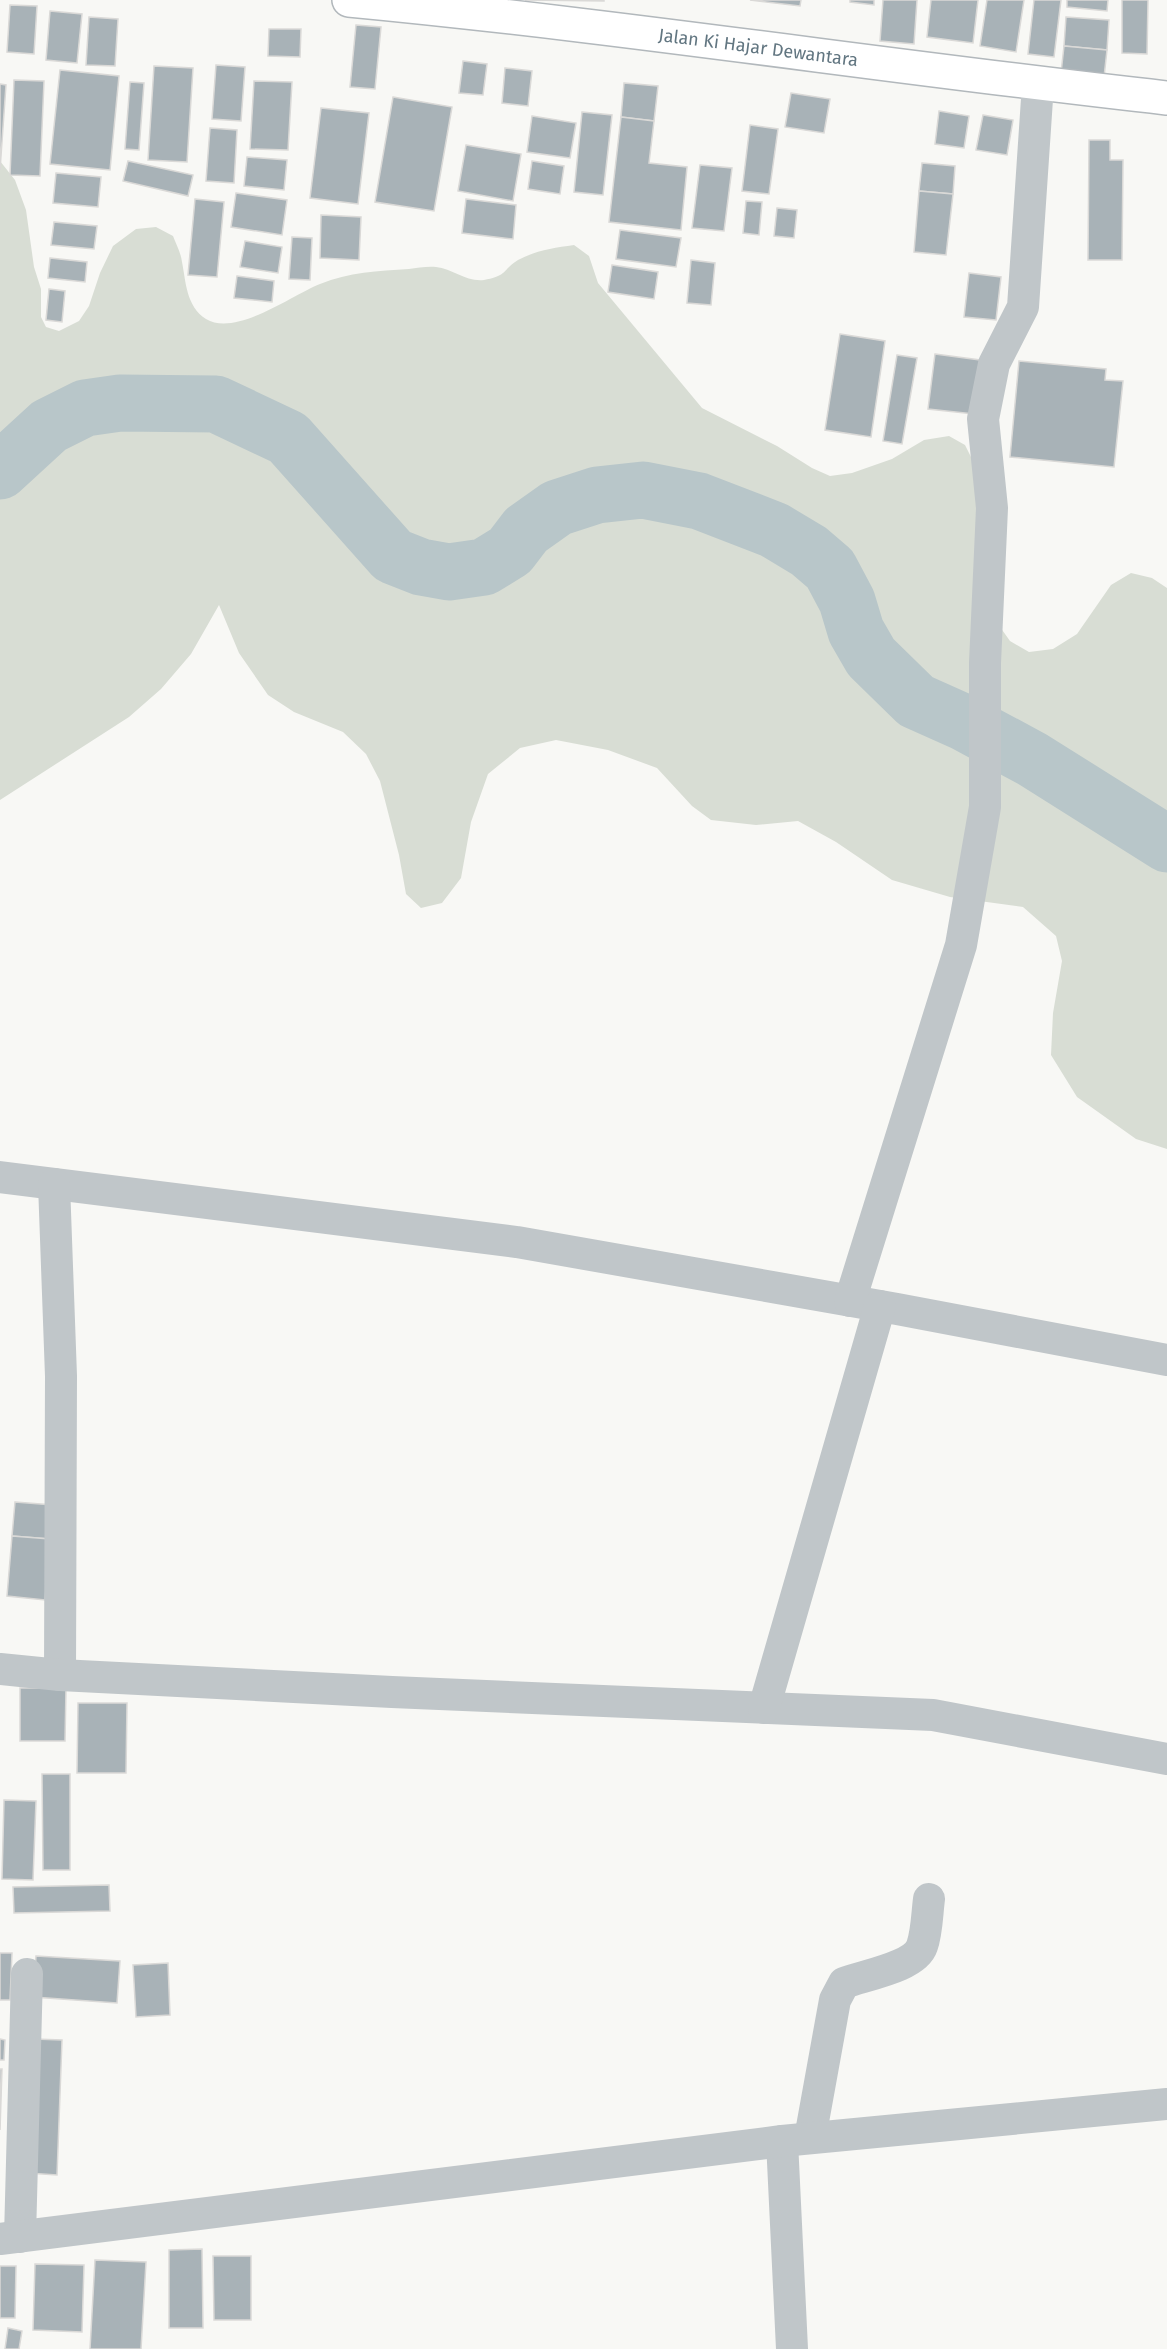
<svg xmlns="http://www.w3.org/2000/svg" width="1167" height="2349" viewBox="0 0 1167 2349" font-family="'Fira Sans',sans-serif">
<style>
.green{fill:#d8ddd4}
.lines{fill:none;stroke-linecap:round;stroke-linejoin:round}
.river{stroke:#b8c6c9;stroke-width:57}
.building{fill:#a8b2b7;stroke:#dad9d7;stroke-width:1.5}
.major-casing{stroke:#b2b8bc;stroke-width:36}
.minor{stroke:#c0c6c9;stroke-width:32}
.major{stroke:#fff;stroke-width:33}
.labels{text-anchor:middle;stroke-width:6;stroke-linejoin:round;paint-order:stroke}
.street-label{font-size:18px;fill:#627681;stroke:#fff}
</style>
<rect width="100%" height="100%" fill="#f8f8f5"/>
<path class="green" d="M0,161L15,180L26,210L34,267L41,289V317L46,327L59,331L79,321L89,306L100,273L113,246L136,229L156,227L173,236C176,244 181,253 182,262C186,282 186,306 206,319C236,337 292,295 320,284C349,272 378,271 409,269C417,268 428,266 436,267C453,269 466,282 484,280C508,276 502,270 518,260C537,250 554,248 574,245L589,256L598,283L702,408L777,446L812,468L830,476L852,473L892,459L924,440L949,436L965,445L976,467L993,617L1010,641L1029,652L1053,649L1077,634L1111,585L1131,573L1152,578L1167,588V1149L1136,1139L1077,1097L1051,1055L1053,1013L1062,961L1056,936L1023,907L950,897L892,880L836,842L798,821L756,825L711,820L692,806L657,768L608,750L556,740L520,748L488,774L471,822L461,878L442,903L421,908L406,894L399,855L380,781L366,754L343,732L294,712L268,695L239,653L219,605L191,654L161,689L129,717L0,800Z"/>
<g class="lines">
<path class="river" d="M0,471L49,426L85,408L120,403L216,404L288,438L393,556L421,567L449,572L484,567L510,551L526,530L557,508L597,495L643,490L699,501L774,530L809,551L830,569L847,601L856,631L871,657L916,701L963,722L1032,759L1167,844"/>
</g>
<g class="building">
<path d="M525,0H604V1Z"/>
<path d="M750,0H801L800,6Z"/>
<path d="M850,0H874V5L850,2Z"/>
<path d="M883,0H917L914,44L880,41Z"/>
<path d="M931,0H978L973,43L927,37Z"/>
<path d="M987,0H1024L1016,52L980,46Z"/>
<path d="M1034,0H1061L1054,57L1028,54Z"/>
<path d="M1067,0H1108L1107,11L1067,7Z"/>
<path d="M1122,0H1148L1147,54L1122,53Z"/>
<path d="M10,5L37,6L34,54L7,52Z"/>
<path d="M50,11L82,14L77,63L46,60Z"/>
<path d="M89,17L118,19L115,66L86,65Z"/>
<path d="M1066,17L1109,20L1107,50L1064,46Z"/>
<path d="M356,25L381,27L375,89L350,87Z"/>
<path d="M269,29H301L300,57L268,56Z"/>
<path d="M1064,46L1107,50L1104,77L1061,73Z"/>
<path d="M463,61L487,64L483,95L459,93Z"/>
<path d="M216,65L245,67L241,121L212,119Z"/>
<path d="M154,66L193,68L187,162L148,160Z"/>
<path d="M505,68L532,71L528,106L502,103Z"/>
<path d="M60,70L119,76L110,170L50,164Z"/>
<path d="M14,80L44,81L40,176L10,175Z"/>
<path d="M254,81L292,82L288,150L250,149Z"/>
<path d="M130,82L144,83L139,150L125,149Z"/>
<path d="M624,83L658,86L654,121L621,117Z"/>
<path d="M0,84L6,85L0,170Z"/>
<path d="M791,93L830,99L824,133L785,127Z"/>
<path d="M393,97L452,107L434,211L375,202Z"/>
<path d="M321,108L369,113L358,204L310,198Z"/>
<path d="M939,111L969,116L964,148L935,144Z"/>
<path d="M582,112L612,115L603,195L574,192Z"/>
<path d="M983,115L1013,120L1007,155L976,150Z"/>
<path d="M532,116L576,123L570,158L527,152Z"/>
<path d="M621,117L654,121L649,163L687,167L681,230L609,222Z"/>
<path d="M750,125L778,129L769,194L742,191Z"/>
<path d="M210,128L237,130L234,183L206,181Z"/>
<path d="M1089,140H1110V160H1123L1122,260H1088Z"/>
<path d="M466,145L521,154L513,201L458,191Z"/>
<path d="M247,157L287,160L284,190L244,186Z"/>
<path d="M128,161L193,175L188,196L123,181Z"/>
<path d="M532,161L564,166L560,194L528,189Z"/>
<path d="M922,163L955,166L953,194L919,191Z"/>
<path d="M700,165L732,168L724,231L692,228Z"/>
<path d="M56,173L101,177L98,207L53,203Z"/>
<path d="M919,191L953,194L946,255L914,252Z"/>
<path d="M236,193L287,200L282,235L231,227Z"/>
<path d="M195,199L224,202L217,277L188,275Z"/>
<path d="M466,199L516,205L513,239L462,233Z"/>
<path d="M746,201L762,202L759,235L743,233Z"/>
<path d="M777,208L797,210L794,238L774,236Z"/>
<path d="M321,215L361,217L359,260L320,258Z"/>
<path d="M54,222L97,226L94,249L51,245Z"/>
<path d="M620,230L681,238L676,267L616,259Z"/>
<path d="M292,237L312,238L310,280L289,279Z"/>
<path d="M245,241L282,247L278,273L240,267Z"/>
<path d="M50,258L87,262L85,282L48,278Z"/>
<path d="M691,260L715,263L711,305L687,303Z"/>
<path d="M612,265L658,272L654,299L608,292Z"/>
<path d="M969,273L1001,277L996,320L964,317Z"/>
<path d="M237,276L274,281L272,302L234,298Z"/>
<path d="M49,289L65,291L62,322L46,320Z"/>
<path d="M840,334L885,341L871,437L825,430Z"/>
<path d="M935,354L980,360L974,414L928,409Z"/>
<path d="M897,355L917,358L902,444L883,441Z"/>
<path d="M1019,361L1106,369L1105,380L1123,381L1114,467L1010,457Z"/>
<path d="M15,1502L53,1505L50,1539L12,1536Z"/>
<path d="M12,1536L50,1539L45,1600L7,1596Z"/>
<path d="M20,1688H66L65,1741H20Z"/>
<path d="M78,1703H127L126,1773H77Z"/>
<path d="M42,1774H70V1870H43Z"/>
<path d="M4,1800L36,1801L33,1880L2,1879Z"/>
<path d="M109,1885L110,1911L14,1913L13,1887Z"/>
<path d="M0,1953H12L10,2000H0Z"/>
<path d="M36,1956L120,1961L117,2003L33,1997Z"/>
<path d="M168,1963L170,2015L136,2017L133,1965Z"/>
<path d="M0,2039L5,2040L4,2060H0Z"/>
<path d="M34,2039L62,2040L57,2175L28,2173Z"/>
<path d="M0,2069H2L0,2130Z"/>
<path d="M202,2249L203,2328H169V2250Z"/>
<path d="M213,2256H251V2320H214Z"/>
<path d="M95,2260L146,2262L141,2349H90Z"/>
<path d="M35,2264L84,2265L82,2332L33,2330Z"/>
<path d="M0,2266H16L15,2318H0Z"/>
<path d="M8,2328L22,2331L19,2349H5Z"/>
</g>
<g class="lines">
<defs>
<g id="major">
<path id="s1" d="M349,0C623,26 894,68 1167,98"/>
</g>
</defs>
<use href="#major" class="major-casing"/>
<g class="minor">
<path d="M0,1177L517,1242L897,1309L1167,1360"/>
<path d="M54,1184L61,1376L60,1675"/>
<path d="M850,1301L961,945L985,807V663L992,508L983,419L994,364L1023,307L1038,84"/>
<path d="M0,1669L60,1675L392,1692L933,1715L1167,1759"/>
<path d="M764,1708L880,1306"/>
<path d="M810,2138L835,2000L844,1983C865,1975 915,1967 922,1946C927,1932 927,1914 929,1899"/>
<path d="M782,2141L792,2349"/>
<path d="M20,2237L27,1974"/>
<path d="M0,2239L782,2141L1167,2104"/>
</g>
<use href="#major" class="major"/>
</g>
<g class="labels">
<g class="street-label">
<text dy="6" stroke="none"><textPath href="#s1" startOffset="412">Jalan Ki Hajar Dewantara</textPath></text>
</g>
</g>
</svg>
